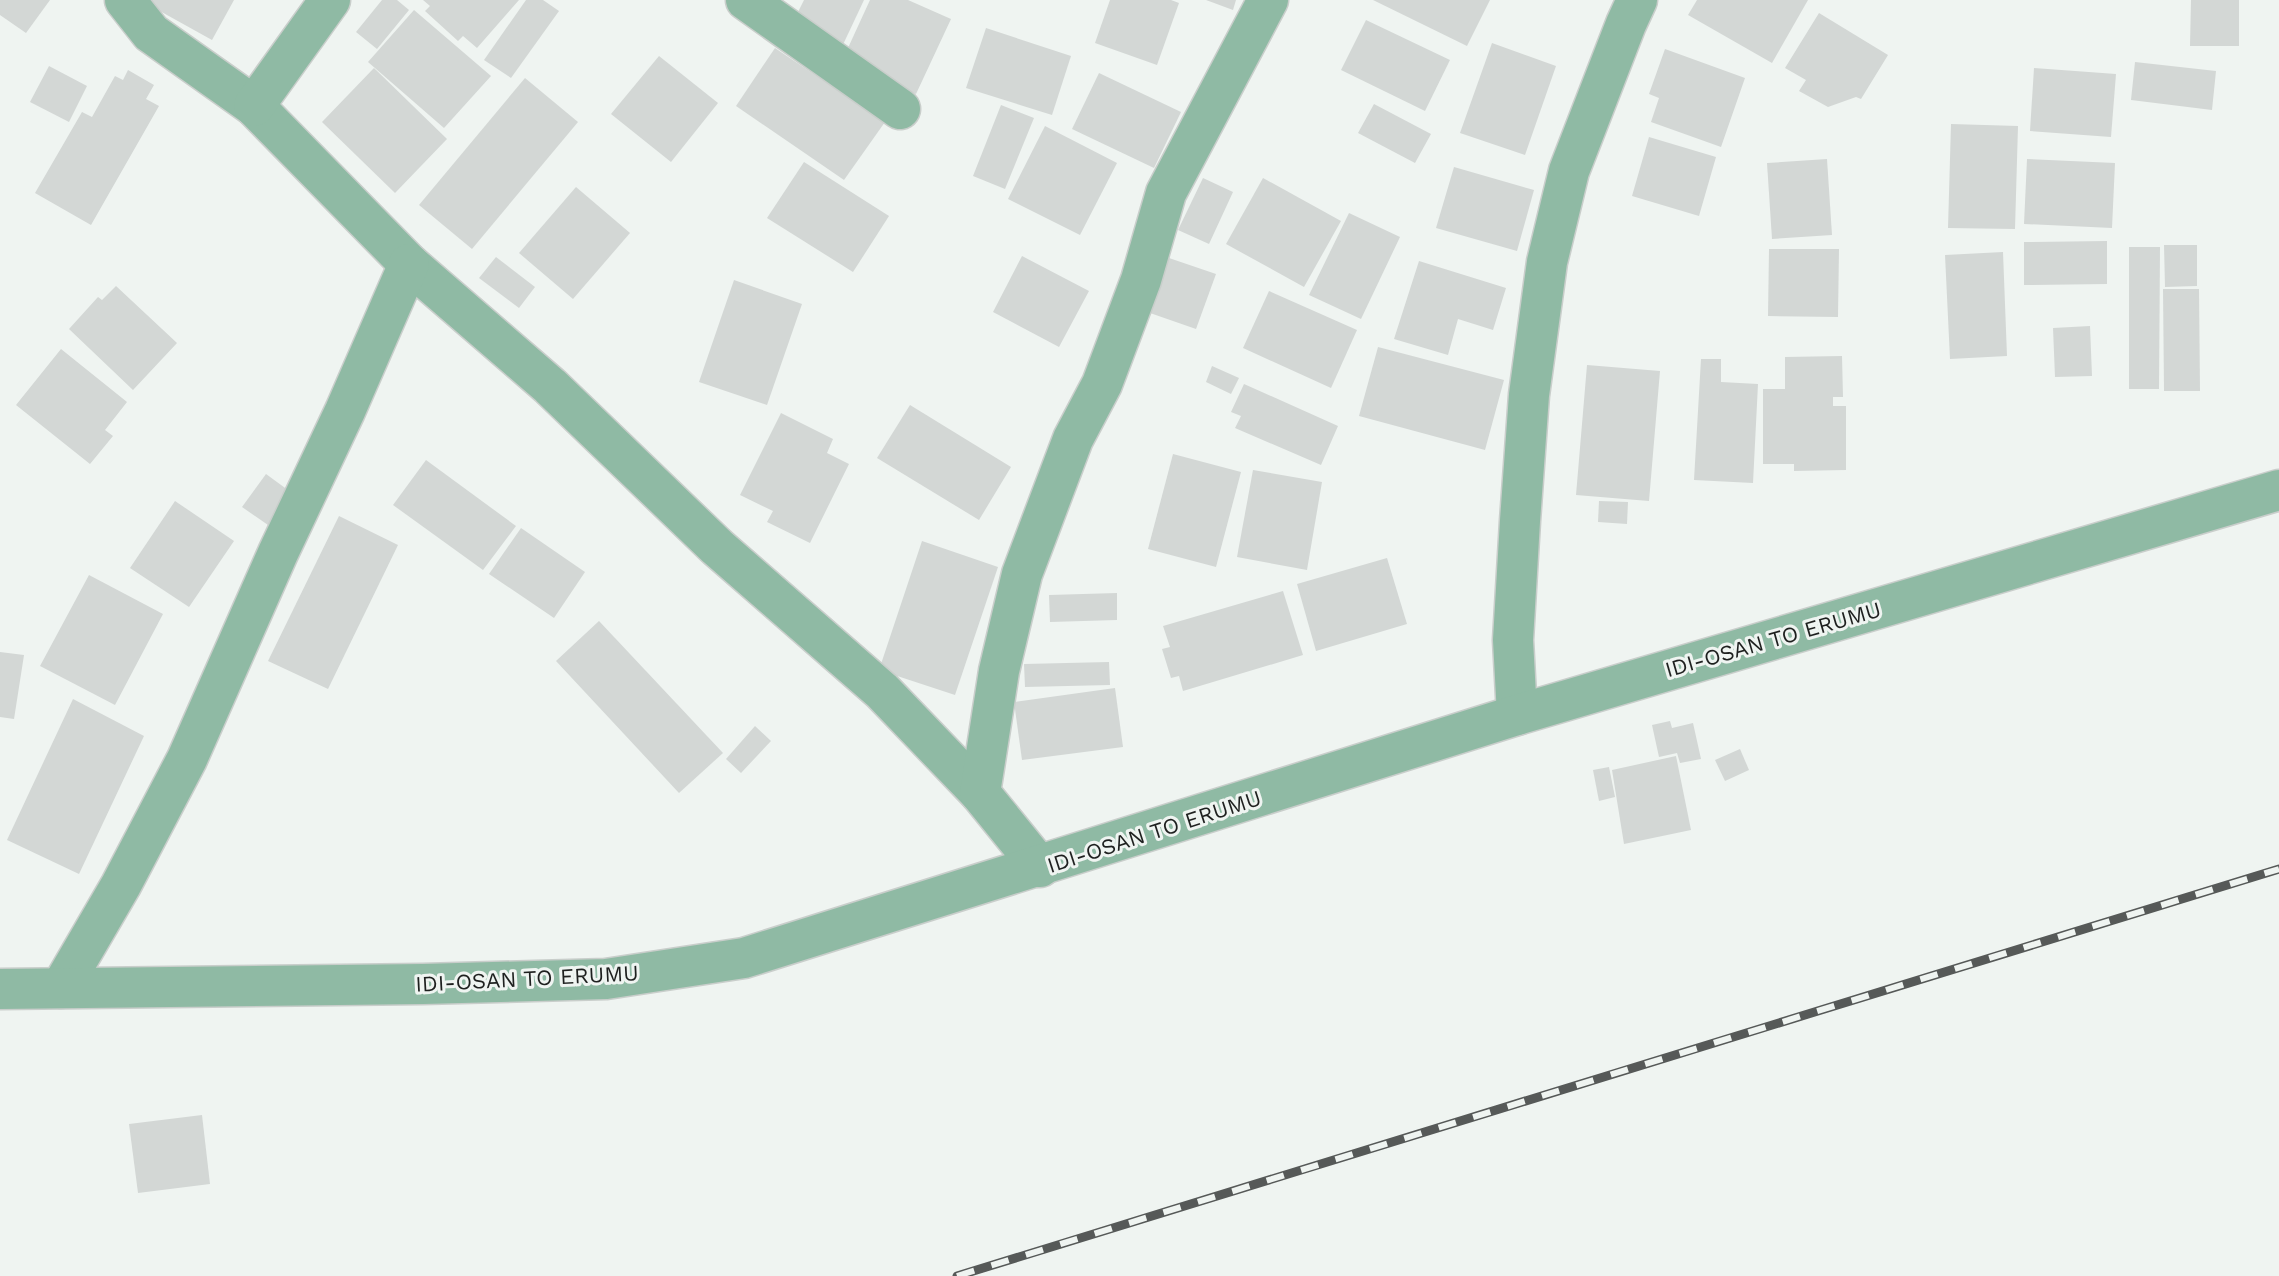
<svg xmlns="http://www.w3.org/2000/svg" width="2279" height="1276" viewBox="0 0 2279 1276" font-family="'Work Sans',sans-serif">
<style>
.building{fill:#d3d7d5}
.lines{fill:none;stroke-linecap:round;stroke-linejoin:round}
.street-casing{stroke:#c9cecb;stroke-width:43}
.street{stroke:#8fbaa4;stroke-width:40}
.rail-casing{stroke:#565958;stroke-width:9}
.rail{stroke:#eff4f1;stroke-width:6;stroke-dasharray:18;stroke-linecap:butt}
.labels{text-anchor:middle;stroke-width:6;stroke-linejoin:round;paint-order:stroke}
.street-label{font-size:22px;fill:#1e201f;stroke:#eff4f1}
</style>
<rect width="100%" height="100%" fill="#eff4f1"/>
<g class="building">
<path d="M0,0H50L26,33L0,15Z"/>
<path d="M140,0H234L212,40Z"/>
<path d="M382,0H397L409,10L377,49L356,32Z"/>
<path d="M423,0H519L477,48L463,36L458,41L425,11L430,6Z"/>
<path d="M526,0H543L559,11L511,78L484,60Z"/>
<path d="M804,0H864L840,51L790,28Z"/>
<path d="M870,0H908L951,19L916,94L842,61Z"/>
<path d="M1110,0H1171L1179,3L1157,65L1095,43Z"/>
<path d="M1206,0H1236L1233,10Z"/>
<path d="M1373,0H1490L1467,46Z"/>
<path d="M1697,0H1808L1772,63L1688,15Z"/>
<path d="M2191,0H2239V46H2190Z"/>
<path d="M414,10L491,76L444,128L368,62Z"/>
<path d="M1819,13L1888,55L1861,99L1856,97L1828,107L1799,91L1806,80L1785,68Z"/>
<path d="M1366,20L1450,60L1425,111L1341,70Z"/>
<path d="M986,28L1071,56L1052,115L966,88Z"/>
<path d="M1492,43L1556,66L1525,155L1460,133Z"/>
<path d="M775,48L885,122L844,180L736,106Z"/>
<path d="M1665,49L1745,78L1721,147L1651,122L1659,98L1649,94Z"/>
<path d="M659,56L718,103L671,162L611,114Z"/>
<path d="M2135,62L2216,71L2212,110L2131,100Z"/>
<path d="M49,66L87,86L69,122L30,102Z"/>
<path d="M374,68L447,139L395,193L322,122Z"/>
<path d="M2034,68L2116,74L2111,137L2030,131Z"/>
<path d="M128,70L154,85L146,99L159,106L91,225L35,193L82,112L92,117L115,76L123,80Z"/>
<path d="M1099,73L1181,112L1154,168L1072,129Z"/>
<path d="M525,78L578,122L472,249L419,205Z"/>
<path d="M1374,104L1431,134L1415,163L1358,133Z"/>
<path d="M1001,105L1034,118L1005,189L973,176Z"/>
<path d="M1951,124L2018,126L2015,229L1948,228Z"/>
<path d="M1045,126L1117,163L1080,235L1008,199Z"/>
<path d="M1649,137L1716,157L1699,216L1632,196Z"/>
<path d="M1827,159L1832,235L1772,239L1767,163Z"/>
<path d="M2027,159L2115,163L2112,228L2024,224Z"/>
<path d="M804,162L889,216L853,272L767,218Z"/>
<path d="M1454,167L1534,190L1517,251L1436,228Z"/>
<path d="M1203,178L1233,192L1209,244L1178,230Z"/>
<path d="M1263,178L1341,221L1304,287L1226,244Z"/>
<path d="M576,187L630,233L573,299L519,253Z"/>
<path d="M1349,213L1400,237L1361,319L1309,295Z"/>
<path d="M2107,241V284L2024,285V242Z"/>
<path d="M2164,245H2197V286L2165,287Z"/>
<path d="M2129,247H2160L2159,389H2129Z"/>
<path d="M1769,249H1839L1838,317L1768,316Z"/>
<path d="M2003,252L2007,356L1950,359L1945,255Z"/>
<path d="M1022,256L1089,291L1059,347L993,312Z"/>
<path d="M496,257L535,287L519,308L479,278Z"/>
<path d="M1169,258L1216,274L1196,329L1150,313Z"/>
<path d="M1419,261L1506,288L1493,330L1458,319L1448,355L1394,339Z"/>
<path d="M734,280L802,304L767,405L699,382Z"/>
<path d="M116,286L177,343L133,390L69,329L98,297L102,300Z"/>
<path d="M2163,289H2199L2200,391H2164Z"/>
<path d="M1269,291L1357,330L1331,388L1243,348Z"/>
<path d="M2090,326L2092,376L2055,377L2053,328Z"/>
<path d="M1378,347L1504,380L1485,450L1359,416Z"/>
<path d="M61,349L127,402L105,430L113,436L90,464L16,405Z"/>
<path d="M1842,356L1843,397H1833V406H1846V470L1794,471V464H1763V389H1785V357Z"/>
<path d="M1701,359H1721V382L1758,384L1753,483L1694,480Z"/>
<path d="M1587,365L1660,371L1649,501L1576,495Z"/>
<path d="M1212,366L1239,378L1231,394L1206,382Z"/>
<path d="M1244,384L1338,426L1321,465L1235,428L1241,416L1231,412Z"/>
<path d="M910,405L1011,467L979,520L877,458Z"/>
<path d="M781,413L833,439L827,453L849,464L810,543L767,522L773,511L740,495Z"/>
<path d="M1173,454L1241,472L1216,567L1148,549Z"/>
<path d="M426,460L516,526L483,570L393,505Z"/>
<path d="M1253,470L1322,482L1307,570L1237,557Z"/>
<path d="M266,474L292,493L268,525L242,507Z"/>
<path d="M175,501L234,541L189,607L130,568Z"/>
<path d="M1599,501L1628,502L1627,524L1598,522Z"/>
<path d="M339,516L398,545L328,689L268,661Z"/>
<path d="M521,528L585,572L554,618L489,574Z"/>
<path d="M922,541L998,567L955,695L879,670Z"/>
<path d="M1387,558L1407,624L1316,651L1297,584Z"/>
<path d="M89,575L163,614L115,705L40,666Z"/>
<path d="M1283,591L1303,655L1183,691L1179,676L1171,678L1162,649L1170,647L1163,626Z"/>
<path d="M1117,593V620L1050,622L1049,595Z"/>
<path d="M599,621L723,753L679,793L556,661Z"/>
<path d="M0,652L24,655L14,719L0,717Z"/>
<path d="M1109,662L1110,685L1025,687L1024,664Z"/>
<path d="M1115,688L1123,747L1022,760L1014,702Z"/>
<path d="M73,699L144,736L79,874L7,840Z"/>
<path d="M1670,721L1672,728L1693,723L1701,759L1680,763L1677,753L1659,757L1652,725Z"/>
<path d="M755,726L771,741L741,773L726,759Z"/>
<path d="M1740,749L1749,770L1725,781L1715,760Z"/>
<path d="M1676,756L1691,830L1624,844L1612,770Z"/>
<path d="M1609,767L1615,797L1599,801L1593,770Z"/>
<path d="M202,1115L210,1184L138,1193L129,1124Z"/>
</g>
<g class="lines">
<defs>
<g id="street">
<path d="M125,0L151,33L254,106L409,264L550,386L717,547L882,691L980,793"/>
<path d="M746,0L900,109"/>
<path d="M254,106L330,0"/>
<path d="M1517,715L1513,640L1520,521L1529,395L1547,262L1569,171L1626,24L1637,0"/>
<path d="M1040,867L980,793L999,671L1022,574L1073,439L1102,384L1141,280L1166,193L1268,0"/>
<path d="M61,988L121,885L187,759L278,553L345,411L409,264"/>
<path d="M0,989L423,984L606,979L744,958L1517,715L2279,490"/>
</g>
</defs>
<use href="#street" class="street-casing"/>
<use href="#street" class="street"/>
<defs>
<path id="rail" d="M957,1276L2279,869"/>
</defs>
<use href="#rail" class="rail-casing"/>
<use href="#rail" class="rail"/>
</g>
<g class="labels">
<g class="street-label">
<text transform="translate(1773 639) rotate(-16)" y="8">IDI-OSAN TO ERUMU</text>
<text transform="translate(1154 831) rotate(-18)" y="8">IDI-OSAN TO ERUMU</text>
<text transform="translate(527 978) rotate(-3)" y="8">IDI-OSAN TO ERUMU</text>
</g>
</g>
</svg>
